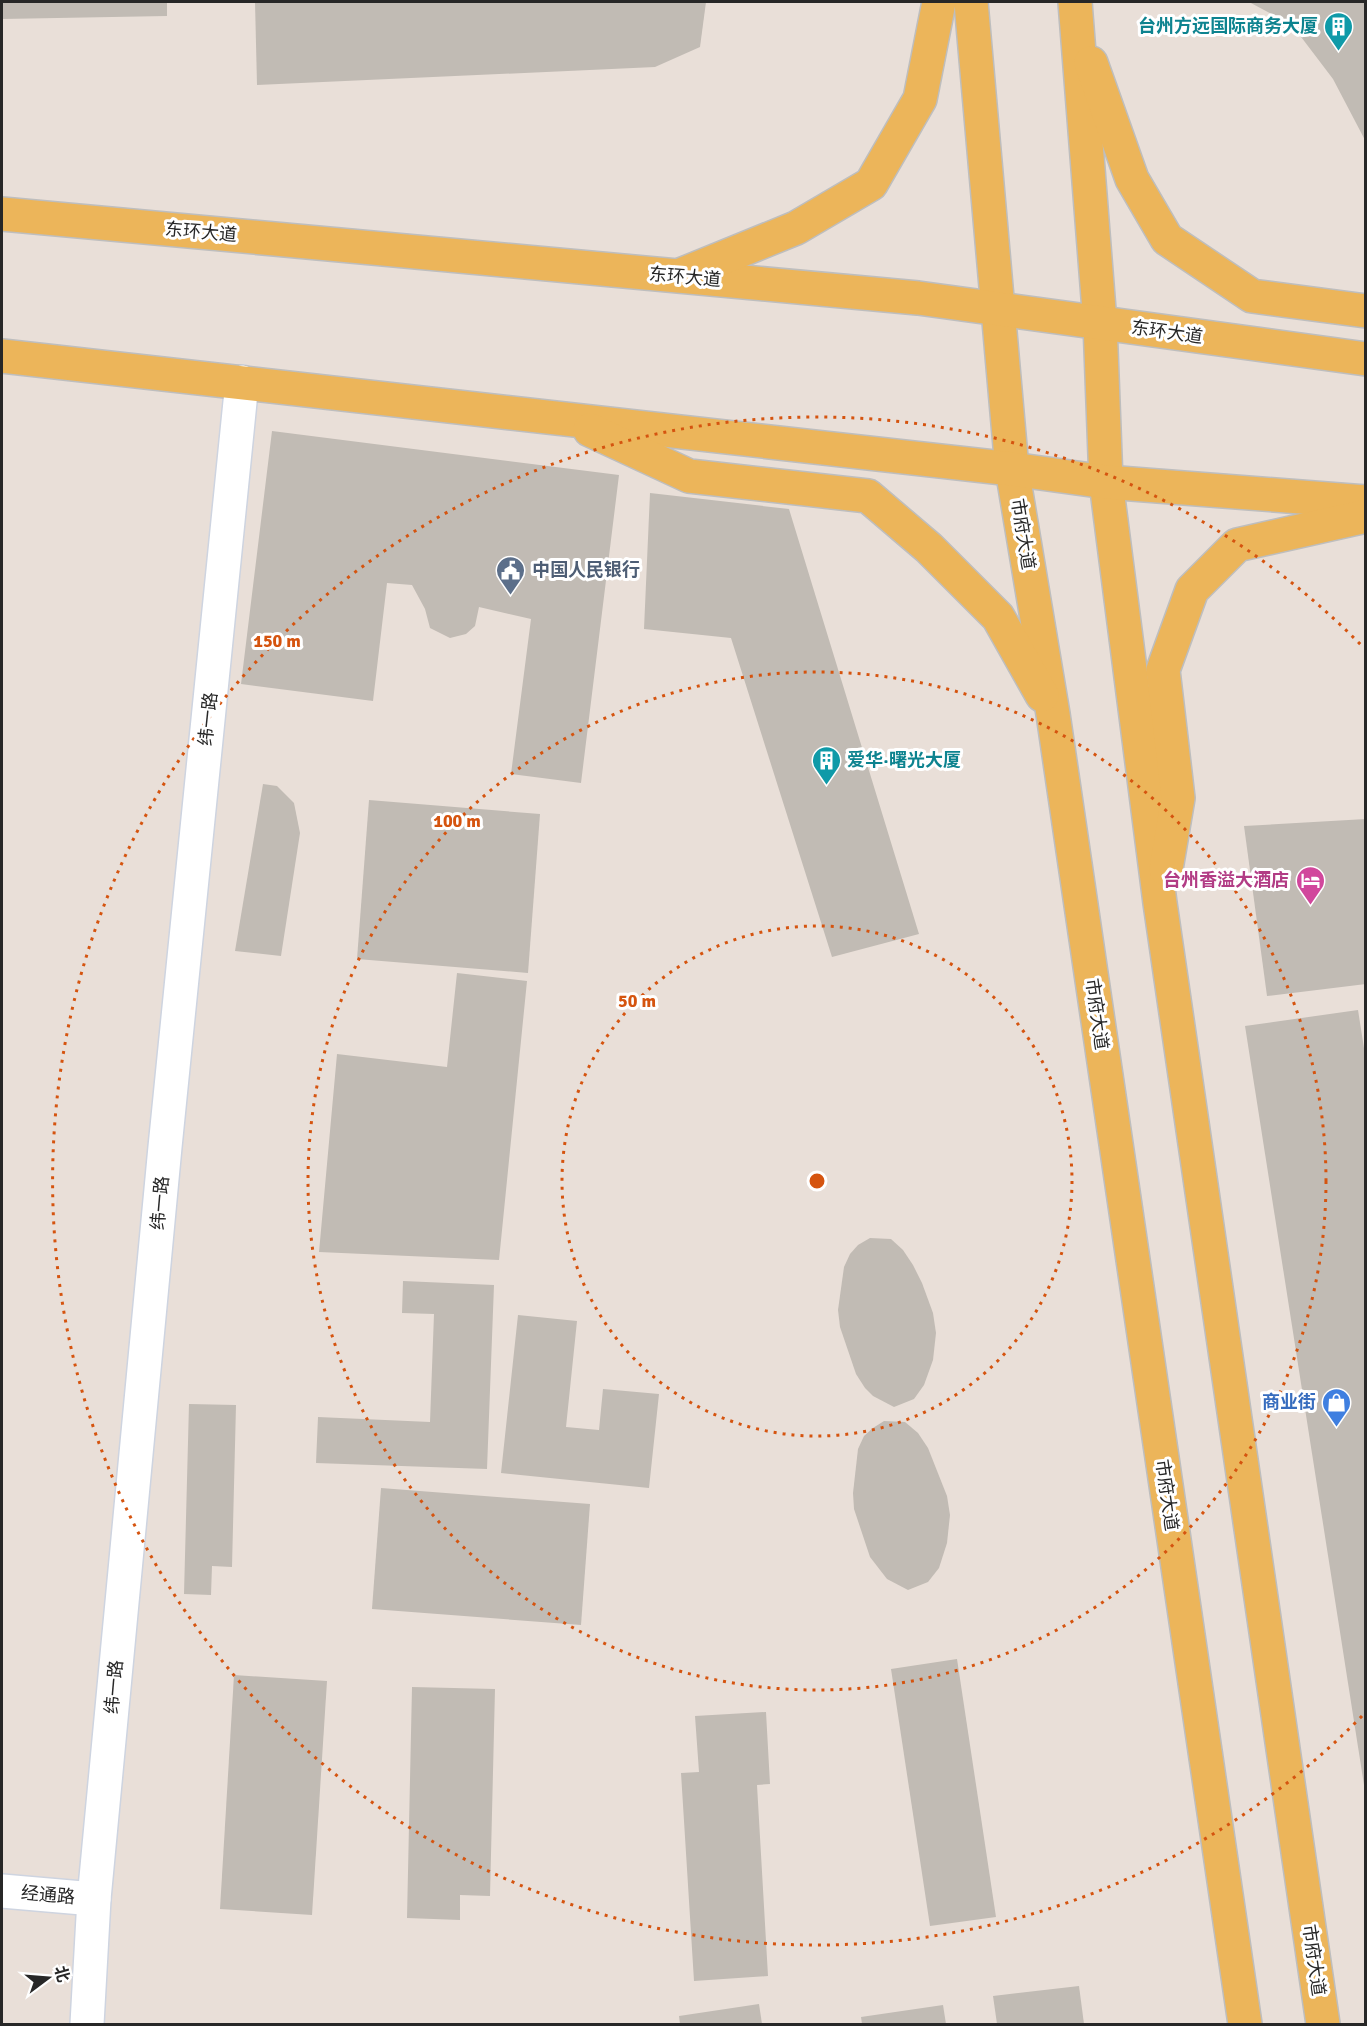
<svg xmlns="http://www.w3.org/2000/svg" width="1367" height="2026" viewBox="0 0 1367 2026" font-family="Signika,'Noto Sans SC',sans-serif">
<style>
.building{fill:#c1bbb4}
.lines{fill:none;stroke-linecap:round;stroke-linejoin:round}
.minor-casing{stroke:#ced4e0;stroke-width:36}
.major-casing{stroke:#bebebe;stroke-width:36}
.minor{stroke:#fff;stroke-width:33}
.major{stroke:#ecb55a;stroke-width:33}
.ring{fill:none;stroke:#d5540f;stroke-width:3;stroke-dasharray:3 6}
.labels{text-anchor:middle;stroke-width:6;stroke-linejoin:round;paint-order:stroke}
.culture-label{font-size:18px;font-weight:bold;fill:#0d838f;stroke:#fff;text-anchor:end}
.street-label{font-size:18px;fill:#272727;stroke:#fff}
.service-label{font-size:18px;font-weight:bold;fill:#4e5e75;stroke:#fff;text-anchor:start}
.hotel-label{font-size:18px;font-weight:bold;fill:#b23c85;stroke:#fff;text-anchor:end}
.shop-label{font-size:18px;font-weight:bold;fill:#366cbe;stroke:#fff;text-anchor:end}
.centre{fill:#d5540f;stroke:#fff;stroke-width:3}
.ring-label{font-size:18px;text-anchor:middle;font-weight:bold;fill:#d5540f;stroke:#fff;stroke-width:6;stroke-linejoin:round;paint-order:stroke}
</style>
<rect width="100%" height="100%" fill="#e9dfd8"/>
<g class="building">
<path d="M2,2H167V16L2,19Z"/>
<path d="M255,2H706L700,47L655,67L257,85Z"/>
<path d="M1249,2H1366V142L1333,79L1292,25Z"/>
<path d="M272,431L619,475L581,783L511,774L531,619L479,607L475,626L466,634L450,638L430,628L425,609L412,585L387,583L373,701L241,684Z"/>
<path d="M650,493L789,509L919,934L832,957L731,638L644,629Z"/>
<path d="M263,784L277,786L294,803L300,833L281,956L235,951Z"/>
<path d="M369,800L540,814L528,973L357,959Z"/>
<path d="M1366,819V984L1267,996L1244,826Z"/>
<path d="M457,973L527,981L499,1260L319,1252L337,1054L447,1067Z"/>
<path d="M1358,1010L1366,1061L1364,1785L1245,1026Z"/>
<path d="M870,1238L891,1239L903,1250L913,1265L922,1283L933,1313L936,1333L933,1360L924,1385L914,1399L894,1407L873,1396L865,1388L856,1374L840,1327L838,1310L844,1267L850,1254L858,1245Z"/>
<path d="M403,1281L494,1285L487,1469L316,1463L318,1417L430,1422L434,1314L402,1313Z"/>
<path d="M518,1315L577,1321L566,1427L599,1430L603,1389L659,1394L649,1488L501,1473Z"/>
<path d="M189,1404L236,1405L232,1567L212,1566L211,1595L184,1594Z"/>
<path d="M884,1421L905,1422L918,1433L928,1448L947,1496L950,1515L947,1543L939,1568L928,1582L908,1590L887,1579L870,1557L854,1509L853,1493L858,1449L864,1436L873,1428Z"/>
<path d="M381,1488L590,1504L581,1625L372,1609Z"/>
<path d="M957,1659L996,1917L930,1926L891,1669Z"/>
<path d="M234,1675L327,1681L312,1915L220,1909Z"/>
<path d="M412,1687L495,1689L490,1896L460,1895V1920L407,1918Z"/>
<path d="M766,1712L770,1784L757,1785L768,1976L694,1981L681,1773L699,1772L695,1716Z"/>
<path d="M1079,1986L1084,2024H997L993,1996Z"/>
<path d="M759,2004L762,2024H680L679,2016Z"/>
<path d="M943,2005L946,2024H862L861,2017Z"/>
</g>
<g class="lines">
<defs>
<g id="minor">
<path d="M2,1891L94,1899"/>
<path d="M87,2024L94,1899L165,1147L242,382"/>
</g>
<g id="major">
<path d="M971,2L1012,469L1053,714L1245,2024"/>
<path d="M1075,2L1100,323L1106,482L1160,903L1323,2024"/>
<path d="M1091,63L1132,179L1167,239L1252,296L1366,311"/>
<path d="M2,214L918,298L1366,359"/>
<path d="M683,274L796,228L871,184L920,99L939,2"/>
<path d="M2,356L1012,469L1106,482L1366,502"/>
<path d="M590,430L689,476L868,496L929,548L998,617L1042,695"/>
<path d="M1166,869L1178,798L1163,670L1192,590L1237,545L1366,516"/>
</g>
</defs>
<use href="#minor" class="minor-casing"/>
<use href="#major" class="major-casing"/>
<use href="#minor" class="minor"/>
<use href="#major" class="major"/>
</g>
<g class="ring">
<circle cx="817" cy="1181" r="255"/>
<circle cx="817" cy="1181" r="509"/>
<path d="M1362 1716A764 764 0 1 1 1362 646"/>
</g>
<defs>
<symbol id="building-pin" viewBox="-11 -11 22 30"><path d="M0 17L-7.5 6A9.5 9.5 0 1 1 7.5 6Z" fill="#0f9aa8" stroke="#fff"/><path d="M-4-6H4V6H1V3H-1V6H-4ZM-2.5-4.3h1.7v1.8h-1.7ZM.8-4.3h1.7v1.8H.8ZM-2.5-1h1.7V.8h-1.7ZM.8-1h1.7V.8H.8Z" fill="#fff"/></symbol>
<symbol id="civic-pin" viewBox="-11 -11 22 30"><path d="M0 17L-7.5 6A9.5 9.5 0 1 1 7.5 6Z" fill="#5c6f8a" stroke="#fff"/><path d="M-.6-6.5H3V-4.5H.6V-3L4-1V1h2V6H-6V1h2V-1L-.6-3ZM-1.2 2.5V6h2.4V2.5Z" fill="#fff"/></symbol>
<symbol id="hotel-pin" viewBox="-11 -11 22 30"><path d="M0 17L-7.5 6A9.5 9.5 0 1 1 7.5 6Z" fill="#d1479c" stroke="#fff"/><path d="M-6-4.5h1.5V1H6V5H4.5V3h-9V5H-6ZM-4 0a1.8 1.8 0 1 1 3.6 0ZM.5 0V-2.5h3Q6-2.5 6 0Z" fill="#fff"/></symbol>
<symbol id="shop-pin" viewBox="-11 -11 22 30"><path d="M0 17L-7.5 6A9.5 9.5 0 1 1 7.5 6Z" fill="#3f7fe0" stroke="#fff"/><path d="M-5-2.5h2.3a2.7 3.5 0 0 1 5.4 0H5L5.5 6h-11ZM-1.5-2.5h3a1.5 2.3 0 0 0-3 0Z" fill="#fff"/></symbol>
</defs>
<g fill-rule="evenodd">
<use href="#building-pin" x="1322" y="10" width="33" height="45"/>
<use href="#civic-pin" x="494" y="554" width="33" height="45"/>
<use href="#building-pin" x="810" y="744" width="33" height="45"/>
<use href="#hotel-pin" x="1294" y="864" width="33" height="45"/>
<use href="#shop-pin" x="1320" y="1386" width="33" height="45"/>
</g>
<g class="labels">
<g class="culture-label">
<text x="1318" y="32">台州方远国际商务大厦</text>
<text x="847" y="766" text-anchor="start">爱华·曙光大厦</text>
</g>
<g class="street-label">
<text transform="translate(201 232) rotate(5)" y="6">东环大道</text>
<text transform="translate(685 277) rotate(5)" y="6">东环大道</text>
<text transform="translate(1167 332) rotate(8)" y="6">东环大道</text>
<text transform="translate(1023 534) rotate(81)" y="6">市府大道</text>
<text transform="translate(208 719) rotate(-84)" y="6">纬一路</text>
<text transform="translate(1097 1014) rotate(82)" y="6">市府大道</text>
<text transform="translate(160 1203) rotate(-85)" y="6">纬一路</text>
<text transform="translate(1167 1495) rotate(82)" y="6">市府大道</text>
<text transform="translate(114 1687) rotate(-85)" y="6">纬一路</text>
<text transform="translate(48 1895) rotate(5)" y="6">经通路</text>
<text transform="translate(1314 1960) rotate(82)" y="6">市府大道</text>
</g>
<g class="service-label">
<text x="532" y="576">中国人民银行</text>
</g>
<g class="hotel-label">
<text x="1289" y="886">台州香溢大酒店</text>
</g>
<g class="shop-label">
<text x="1316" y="1408">商业街</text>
</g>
</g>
<circle cx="817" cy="1181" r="9" class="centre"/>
<g class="ring-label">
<text x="277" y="647">150 m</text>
<text x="457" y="827">100 m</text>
<text x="637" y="1007">50 m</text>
</g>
<rect width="1367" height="2026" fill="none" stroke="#272727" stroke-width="6"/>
<g transform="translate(48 1978) rotate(74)" stroke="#ffffff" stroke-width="4.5" paint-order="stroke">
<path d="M0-4.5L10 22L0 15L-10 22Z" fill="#272727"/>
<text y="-9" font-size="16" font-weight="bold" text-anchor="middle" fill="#272727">北</text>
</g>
</svg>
